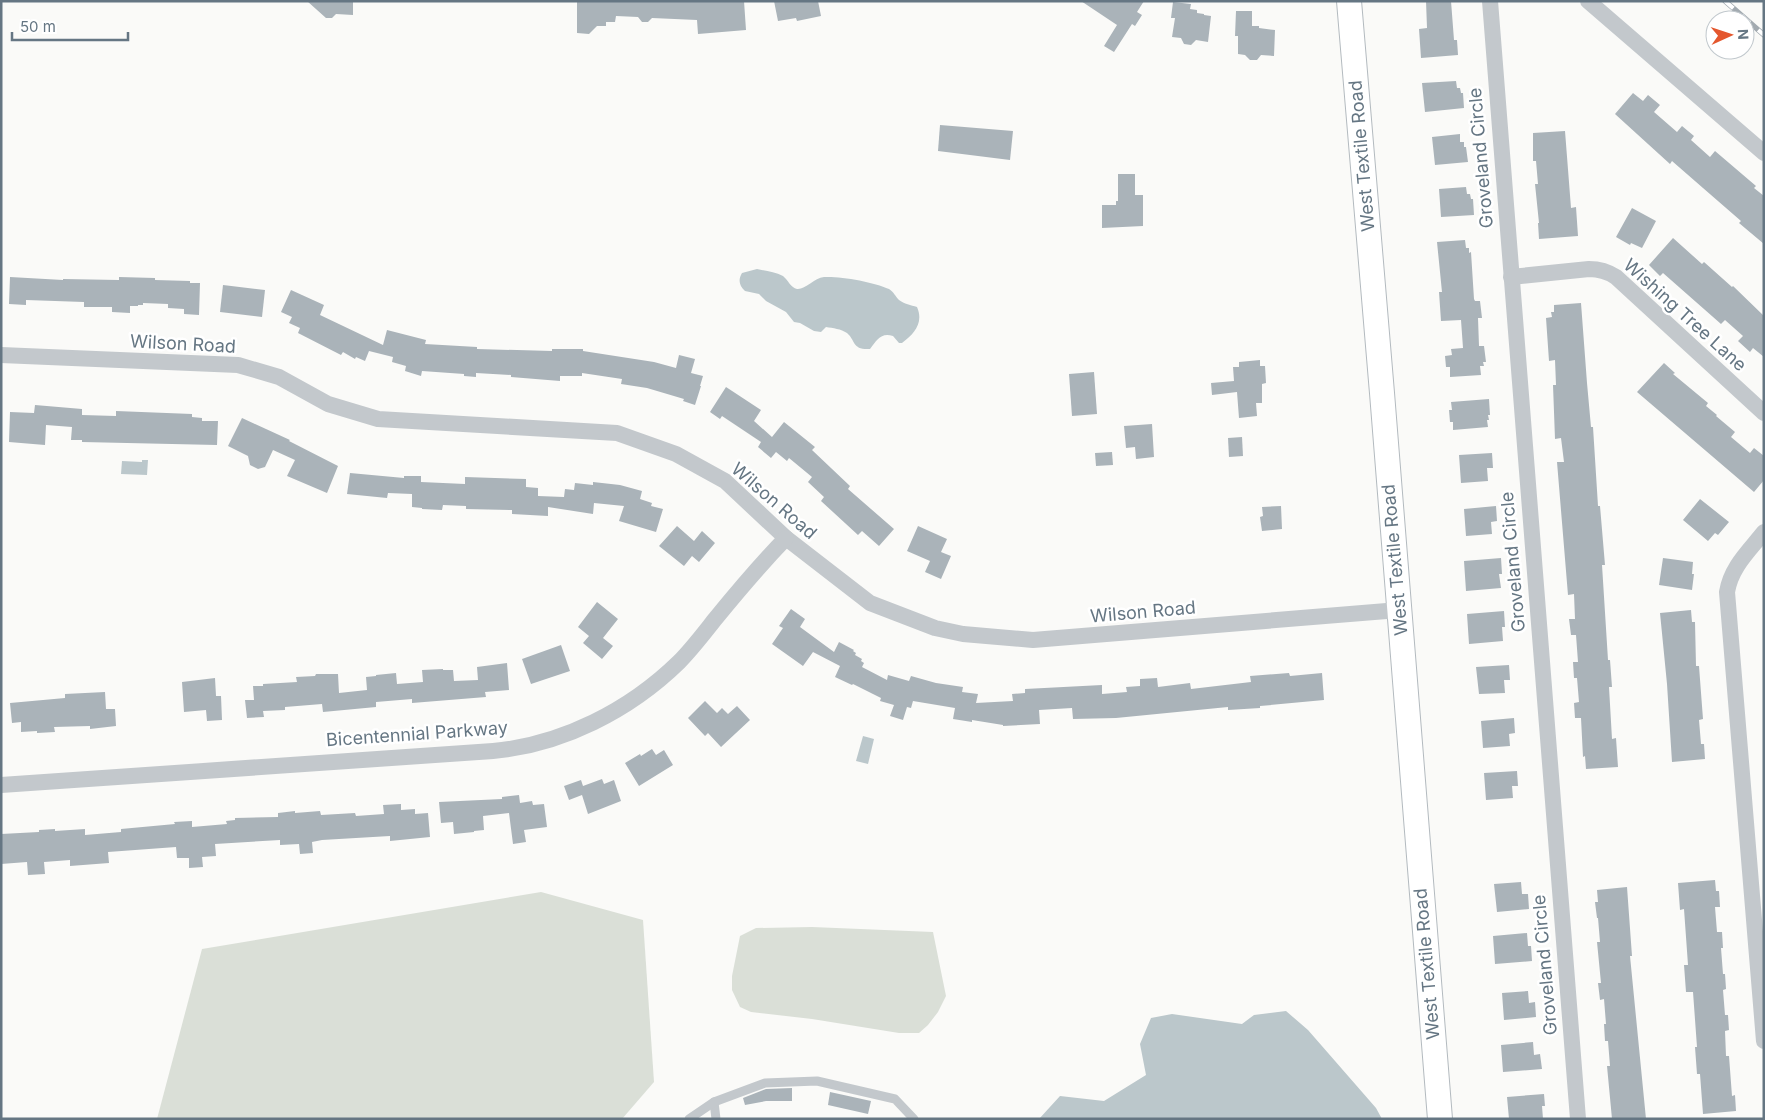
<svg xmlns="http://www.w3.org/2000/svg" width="1765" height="1120" viewBox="0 0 1765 1120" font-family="Inter,sans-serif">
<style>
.green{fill:#dadfd7}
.water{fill:#bbc7cb}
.building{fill:#aab3b9}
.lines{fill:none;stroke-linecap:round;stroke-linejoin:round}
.secondary-casing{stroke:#b3babf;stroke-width:26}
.lane{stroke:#c3c8cc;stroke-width:9}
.street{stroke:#c3c8cc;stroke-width:16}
.secondary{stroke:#fff;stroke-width:24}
.rail-casing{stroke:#a2aab0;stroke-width:5.5}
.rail{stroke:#fff;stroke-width:4;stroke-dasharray:11;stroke-linecap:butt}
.labels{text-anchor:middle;stroke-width:5;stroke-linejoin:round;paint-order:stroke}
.street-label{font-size:18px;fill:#657683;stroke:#fff}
</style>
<rect width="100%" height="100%" fill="#fafaf8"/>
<g class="green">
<path d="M541,892L643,920L654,1082L622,1119H157L202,949Z"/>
<path d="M812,927L933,932L946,996L938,1012L928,1025L919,1033H899L812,1019L751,1012L740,1007L732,990V976L740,936L756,928Z"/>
</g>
<g class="water">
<path d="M757,269C766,271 775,272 783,276C788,280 791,288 797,289C805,290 814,278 824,277C840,276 874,282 889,289C894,292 895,296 899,300C904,304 911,305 917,307C924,323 914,334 902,343H899L893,336C881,332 877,340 870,349C852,350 856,341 847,333C841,329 833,328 826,327L821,332L814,331L800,323L794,322L786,312L766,301L759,294L745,291C739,285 738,280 742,273Z"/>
<path d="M142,460H148L147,475L121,474L122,461L142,462Z"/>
<path d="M863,736L874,739L868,764L856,761Z"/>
<path d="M1286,1011L1308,1030L1376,1108L1382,1119H1039L1060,1096L1104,1101L1146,1075L1140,1044L1151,1018L1172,1014L1242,1024L1254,1015Z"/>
</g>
<g class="building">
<path d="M307,1H353V15L336,14L332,18H326Z"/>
<path d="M577,1H744L746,30L698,34L697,20L652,18L648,22H642L638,17L616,16L615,22H606V26H597L589,34L577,33Z"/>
<path d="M774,1H818L821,16L797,21L796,18L778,21Z"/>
<path d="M1081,1H1144L1137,12L1142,15L1135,26L1132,24L1114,52L1104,46L1117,25Z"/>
<path d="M1426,1H1451L1454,40H1457L1458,55L1421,58L1419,29L1427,28Z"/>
<path d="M1173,2L1191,4L1190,9L1197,10V13L1204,14V15L1211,16L1208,42L1196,40L1191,45L1184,44L1181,38L1172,37L1175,18H1171Z"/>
<path d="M1236,11H1252V26H1259V28L1275,30L1274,56L1261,55L1257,60H1250L1245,55L1238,54V36H1235Z"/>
<path d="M1456,81L1457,88H1460L1461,93H1463L1464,108L1425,112L1422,83Z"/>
<path d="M1633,93L1643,101L1648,95L1660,105L1654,112L1677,132L1682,126L1694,136L1691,140L1710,157L1715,151L1756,186L1754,188L1764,196V244L1739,223L1741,221L1703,188L1672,161L1670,164L1615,114Z"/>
<path d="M940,125L1013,131L1010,160L938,151Z"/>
<path d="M1565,131L1571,208L1576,207L1578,236L1539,239L1538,223H1539L1535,184H1538L1536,161H1533V133Z"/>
<path d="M1460,134V142H1464V147H1466L1468,162L1435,165L1432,137Z"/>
<path d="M1118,174H1135V195H1143V226L1102,228V205H1116V201H1118Z"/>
<path d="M1466,187L1467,194H1470L1471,199H1473L1474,215L1441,217L1439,189Z"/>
<path d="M1632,208L1656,221L1642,248L1631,243L1630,245L1616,237Z"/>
<path d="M1673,238L1702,264L1704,262L1732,287L1733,286L1764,316V357L1753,348L1750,352L1738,341L1743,336L1725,320L1721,324L1663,273L1660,276L1649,265Z"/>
<path d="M1465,240L1466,248H1469V253L1471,252L1474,299L1475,301H1480L1482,318H1478L1479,346H1484L1486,362H1483L1484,366H1480L1481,375L1450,377V367H1446L1445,356L1452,355L1451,349L1463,348L1461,320L1441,321L1439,292H1442L1437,242Z"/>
<path d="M10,277L63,280V279L119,280V277L155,278V280L190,281V283H200L199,315L184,314V309L168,308V304L143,303V305H138V306H130V313L112,312V307H84V302L26,300V305L9,304Z"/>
<path d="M223,285L265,290L262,317L220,312Z"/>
<path d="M291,290L324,305L320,315L383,345L387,330L426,340L425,344L477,347V349L552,351V349H583V351L654,362L676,368L679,355L695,359L691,373L703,376L700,386H701L695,405L683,401L684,399L647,388L621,384L622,379L582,373V376H560V381L511,377V375L476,373V377L464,376V374L422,371L421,376L405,371L406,366L392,362L393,357L369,351L365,361L356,357L355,359L343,352L341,355L298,333L300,328L289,323L292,317L281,312Z"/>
<path d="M1581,303L1587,383L1591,427H1593L1598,506H1600L1605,565H1602L1608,660H1610L1612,687H1609L1612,739L1616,738L1618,767L1586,769L1585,756L1583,757L1581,718H1575L1574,703L1579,702L1577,678H1574L1573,662H1578L1576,635H1571L1569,619H1575L1574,594L1568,595L1557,462H1564L1561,438L1555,439L1553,385H1556L1555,360L1549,361L1546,318L1552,317L1551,312H1554V305Z"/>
<path d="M1260,360V366H1265L1266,383L1262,384V403H1256L1257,416L1239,418L1237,392L1212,395L1211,383L1234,381L1233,367H1239V362Z"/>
<path d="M1664,363L1675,373L1673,374L1708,403L1706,406L1717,415L1716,416L1735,432L1731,437L1750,453L1754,448L1764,456V480L1754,492L1637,392Z"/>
<path d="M1094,372L1097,414L1072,416L1069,374Z"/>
<path d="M726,387L761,410L754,421L772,437L784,422L815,447L812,450L850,486L848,489L894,529L879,546L862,531L858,535L821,501L824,497L808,482L812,477L789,458L787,461L776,452L771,458L758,447L761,442L722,416L720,419L710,412Z"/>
<path d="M1489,399L1490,415H1488L1489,420H1487L1488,427L1453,430V422H1450L1449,410H1452L1451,402Z"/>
<path d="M35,405L82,409V415L116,416V411L192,414V417L202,418V421H218L217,445L82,442V440H71L72,427L46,425L45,445L9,442L10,412L34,413Z"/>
<path d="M242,418L290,440L289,441L338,466L327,493L287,476L295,460L273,450L265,467L258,469L250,465L248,456L228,446Z"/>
<path d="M1152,424L1154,457L1136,459L1135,447L1126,448L1124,426Z"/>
<path d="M1242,437L1243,456L1229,457L1228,438Z"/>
<path d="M1112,452L1113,465L1096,466L1095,453Z"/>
<path d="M1492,453L1493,468H1487L1488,481L1461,483L1459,455Z"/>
<path d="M350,473L404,478V476H421V482L465,484V477L526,479V487L538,488V496L564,497L565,489L574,490L575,483L593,485V482L620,485L642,491L640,499L652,503L651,506L663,509L656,532L619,521L624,506L594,503L593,514L548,507V516L512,514V510L466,509V506L443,505L442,510L422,509V508L412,507V494L388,493L387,498L347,494Z"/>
<path d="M1700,499L1729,522L1718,535L1715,533L1708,541L1683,520Z"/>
<path d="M1281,506L1282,529L1262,531L1260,517L1263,516L1262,507Z"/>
<path d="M1496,506L1497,521L1491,522L1492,534L1466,536L1464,509Z"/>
<path d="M677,526L694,541L702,531L715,543L699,562L692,556L684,566L659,546Z"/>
<path d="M918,526L947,539L941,552L951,556L941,579L925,572L930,561L907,551Z"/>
<path d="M1501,558L1502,574H1499L1501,588L1466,591L1464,561Z"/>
<path d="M1663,558L1693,562L1692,574H1694L1692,590L1659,585Z"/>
<path d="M597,602L618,619L603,638L613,646L602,659L583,643L589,636L578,627Z"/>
<path d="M791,609L805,619L800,627L834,652L839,642L854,650L853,651L856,653L855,655L862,659L861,661L864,663L862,667L887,680L888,675L909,681L911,676L936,683L963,687L962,692L978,694L976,703L1013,701L1012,694L1025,693V689L1102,685V694L1127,692L1126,687L1140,686V679L1157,678L1158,687L1190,683L1191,689L1251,682L1250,676L1289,673L1290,676L1322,673L1324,700L1260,706V708L1228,710V707L1116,718L1073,719L1072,708L1039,710L1040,724L1003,726V725L972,720V722L953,719L955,708L913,701L911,708L907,707L903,720L890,716L894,705L880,701L881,698L853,684L852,685L835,677L840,666L813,652L803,666L772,644L783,628L779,626Z"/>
<path d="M1691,610L1692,622H1695L1696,666H1699L1702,706L1703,719L1699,720L1701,744H1704L1705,759L1672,762L1667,684L1660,613Z"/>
<path d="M1504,611L1505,627H1502L1503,641L1469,644L1467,614Z"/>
<path d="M561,645L570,671L531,684L522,659Z"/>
<path d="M507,663L509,690L485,692L486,697L412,703V699L376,702V707L323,712L322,704L285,707V710L263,711L264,717L247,718L245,700H254L253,686H263V684L297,682L296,677L315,676L316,674H338L339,693L367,690L366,677L376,676V675L396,673L397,684L423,682L422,670L443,669V670H453L454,681L478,680L477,667Z"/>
<path d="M1509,665L1510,680H1504L1505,693L1479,694L1476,667Z"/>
<path d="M215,678L216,696H221L222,720L207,721L206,710L184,712L182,682Z"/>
<path d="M105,692L106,709H115L116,726L90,729V726L54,727L55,732L37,733V731L21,732V722L12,723L10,703L65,698V694Z"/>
<path d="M705,701L717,713L722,708L728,714L737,706L750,720L721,747L708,733L705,736L688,718Z"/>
<path d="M1514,718L1515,733L1509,734L1510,746L1483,748L1481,721Z"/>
<path d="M652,749L656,755L664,750L673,765L639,786L625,763L640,754L641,756Z"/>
<path d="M1517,771L1518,786H1512L1513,798L1486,800L1484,773Z"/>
<path d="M602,779L604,784L614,780L621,801L588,814L582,795L569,800L564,786L581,780L583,786Z"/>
<path d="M519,795L520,803L532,801L533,805L544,804L547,827L524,830L526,842L513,844L509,813L483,816L484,830L474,831V832L454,834L453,822L441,823L439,802L502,799V797Z"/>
<path d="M401,804V810L415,809V814L428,813L430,837L390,841V836L322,840L312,842L313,853L300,854L299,844L280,845V840L215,844L216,856L202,857L203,867L189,868V858H177L176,847L108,852L109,863L70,866V860L44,862L45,874L28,875L27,862L1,864V834L39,832V830L55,829V831L85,829V835L121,832V829L175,824L174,822L192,821V827L227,824L226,821L235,820V818L278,817V813L295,811V813L320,811L321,815L355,813L356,816L384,814L383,805Z"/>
<path d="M1715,880L1716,891H1719L1720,907H1715L1717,932H1722L1723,948H1721L1723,974H1725L1726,989L1723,990L1725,1015H1728L1729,1030L1725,1031L1726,1056H1729L1732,1096L1735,1095L1736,1111L1703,1114L1700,1074H1697L1695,1047H1697L1693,992H1686L1684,965H1688L1684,909L1680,910L1678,883Z"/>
<path d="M1521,882L1522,894H1528L1529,909L1497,912L1494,884Z"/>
<path d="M1627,887L1632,956H1630L1646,1119H1612L1607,1066H1610L1608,1041H1605L1604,1024H1606L1604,999L1600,1000L1598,983H1601L1597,942H1600L1598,918H1597L1595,902H1598L1597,890Z"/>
<path d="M1527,933L1528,946H1531L1532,961L1495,964L1493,936Z"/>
<path d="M1528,991L1529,1003L1535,1002L1536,1017L1504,1020L1502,993Z"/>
<path d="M1533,1042L1534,1055L1540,1054L1542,1069L1503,1072L1501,1045Z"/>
<path d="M792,1088V1101H766L745,1105L743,1098L766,1089Z"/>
<path d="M830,1092L871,1101L868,1114L828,1105Z"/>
<path d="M1544,1094L1545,1106H1542L1543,1119H1509L1507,1097Z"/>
</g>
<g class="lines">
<defs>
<path id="secondary" d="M1349,1L1382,393L1440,1119"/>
</defs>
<use href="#secondary" class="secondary-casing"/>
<g class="lane">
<path d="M714,1102L716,1119"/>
<path d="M689,1119L714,1102L765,1083L817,1081L895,1099L914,1119"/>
</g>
<g class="street">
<path d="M1490,1L1578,1119"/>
<path d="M1588,1L1764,153"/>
<path d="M1511,277L1589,269C1600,269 1607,271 1616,277L1764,413"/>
<path d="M1,355L238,365L279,377L328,404L378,419L617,433L676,454L725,481L786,538L870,603L935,628L963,634L1033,640L1399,610"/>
<path d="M1764,532C1749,551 1731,567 1727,592L1764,1041"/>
<path d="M1,785L493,751C562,745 630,710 679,662C692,649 704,633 716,618C738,591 761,564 786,538"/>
</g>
<use href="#secondary" class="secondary"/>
<defs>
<path id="rail" d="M1725,1L1764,35"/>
</defs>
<use href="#rail" class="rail-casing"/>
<use href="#rail" class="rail"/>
</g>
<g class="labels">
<g class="street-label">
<text transform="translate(1362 156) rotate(-95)" y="6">West Textile Road</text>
<text transform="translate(1481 158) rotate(-95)" y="6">Groveland Circle</text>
<text transform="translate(1685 315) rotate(42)" y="6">Wishing Tree Lane</text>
<text transform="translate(183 344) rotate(3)" y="6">Wilson Road</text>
<text transform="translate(774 501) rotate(41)" y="6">Wilson Road</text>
<text transform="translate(1395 560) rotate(-95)" y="6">West Textile Road</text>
<text transform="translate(1513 562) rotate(-95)" y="6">Groveland Circle</text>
<text transform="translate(1143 612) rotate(-5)" y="6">Wilson Road</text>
<text transform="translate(417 734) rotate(-4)" y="6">Bicentennial Parkway</text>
<text transform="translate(1427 964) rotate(-95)" y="6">West Textile Road</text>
<text transform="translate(1545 965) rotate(-95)" y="6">Groveland Circle</text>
</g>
</g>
<rect width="1765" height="1120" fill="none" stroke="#657683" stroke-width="5"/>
<g transform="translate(1730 35) rotate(87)"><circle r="24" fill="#ffffff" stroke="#c1c8cd"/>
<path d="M0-4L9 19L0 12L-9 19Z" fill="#e4572e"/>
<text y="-8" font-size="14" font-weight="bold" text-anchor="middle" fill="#657683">N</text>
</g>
<path d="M12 32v8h116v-8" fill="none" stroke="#657683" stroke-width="2.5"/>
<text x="20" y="32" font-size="15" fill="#657683" stroke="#ffffff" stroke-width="4" paint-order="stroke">50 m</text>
</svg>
